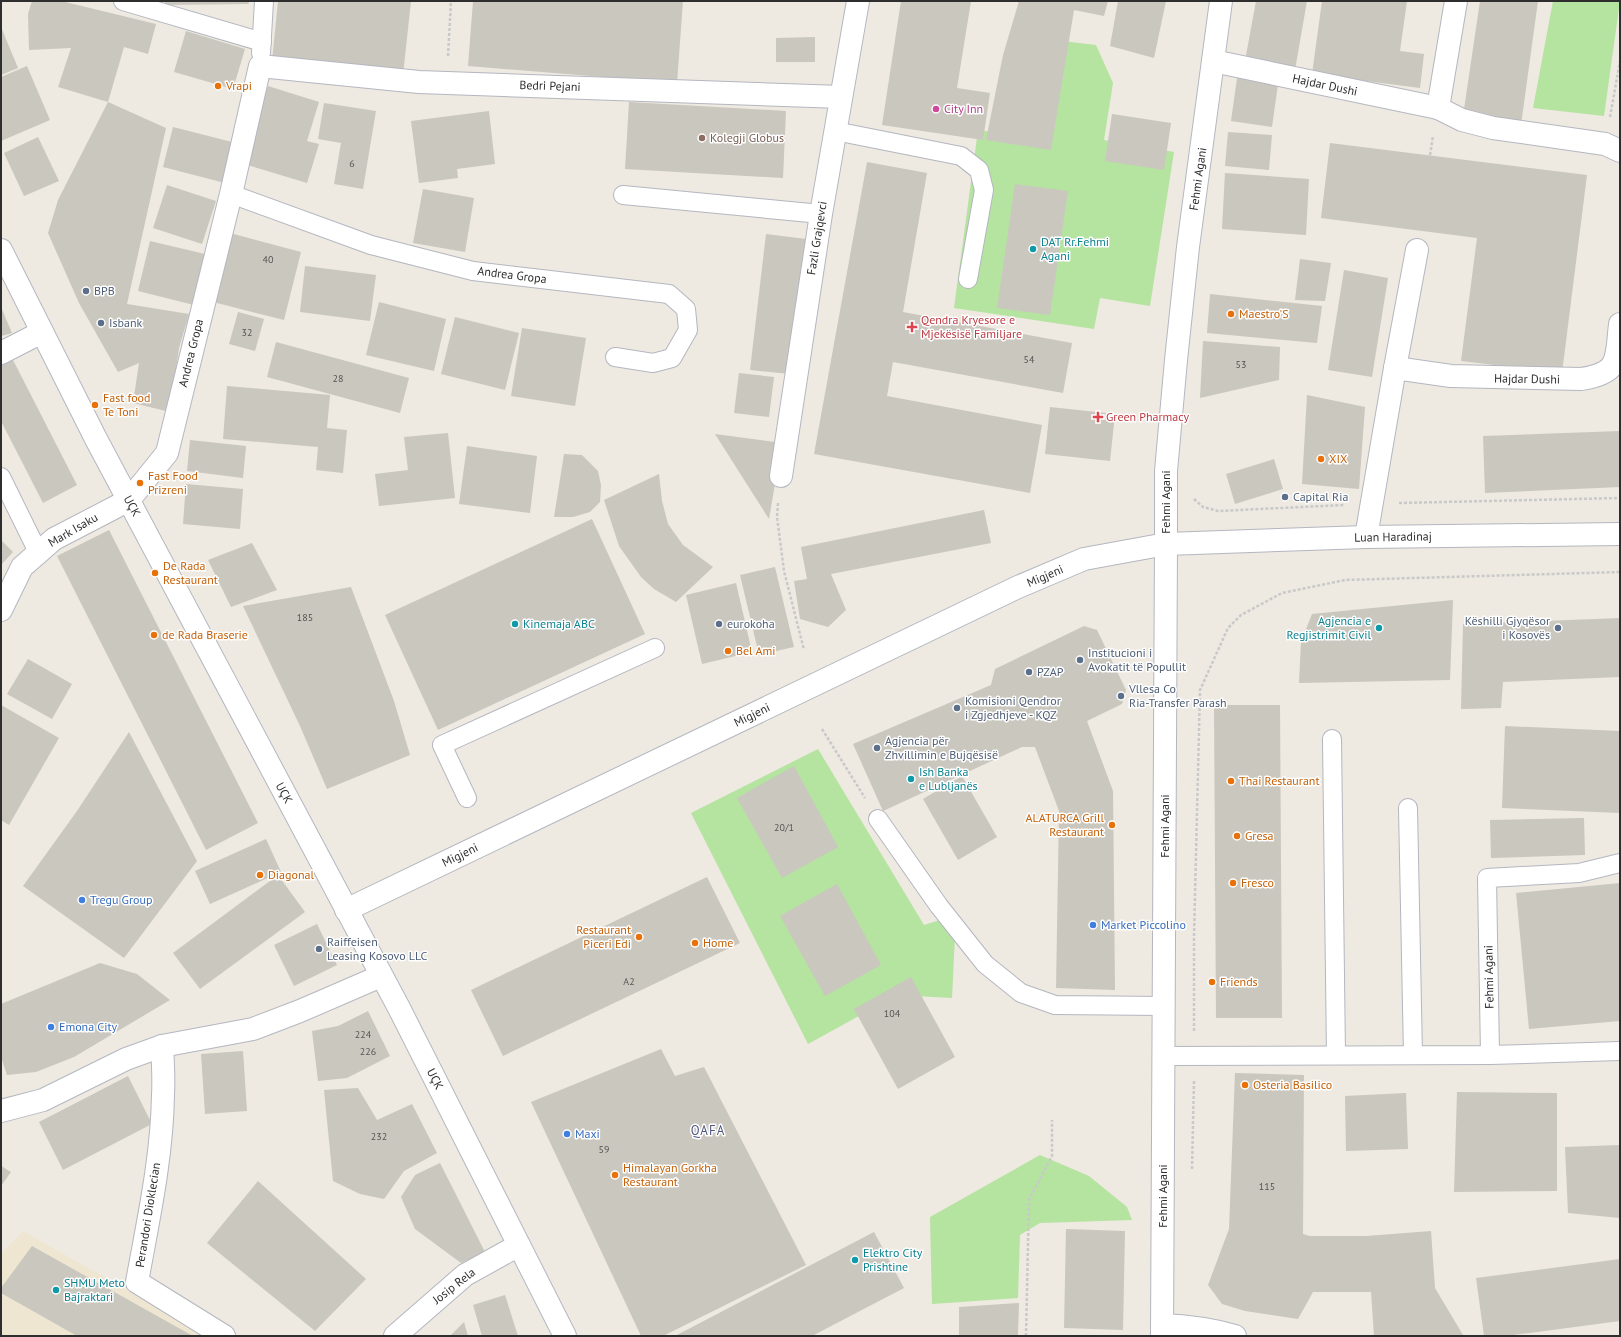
<svg xmlns="http://www.w3.org/2000/svg" width="1621" height="1337" viewBox="0 0 1621 1337" font-family="'PT Sans',sans-serif">
<style>
.education{fill:#efe6d2}
.green{fill:#b5e3a0}
.building{fill:#cac7bf}
.lines{fill:none;stroke-linecap:round;stroke-linejoin:round}
.service-casing{stroke:#b4b7c0;stroke-width:20}
.minor-casing{stroke:#b4b7c0;stroke-width:24}
.tertiary-casing{stroke:#b4b7c0;stroke-width:24}
.secondary-casing{stroke:#b4b7c0;stroke-width:24}
.path{stroke:#c9c9c9;stroke-width:2.5;stroke-dasharray:3 2;stroke-linecap:butt}
.service{stroke:#fff;stroke-width:18}
.minor{stroke:#fff;stroke-width:22}
.tertiary{stroke:#fff;stroke-width:22}
.secondary{stroke:#fff;stroke-width:22}
.food-dot{fill:#e8710a;stroke:#fff;stroke-width:1.5}
.hotel-dot{fill:#d1479c;stroke:#fff;stroke-width:1.5}
.education-dot{fill:#8d6e63;stroke:#fff;stroke-width:1.5}
.culture-dot{fill:#0f9aa8;stroke:#fff;stroke-width:1.5}
.service-dot{fill:#5c6f8a;stroke:#fff;stroke-width:1.5}
.health-dot{fill:#e0444e;stroke:#fff;stroke-width:1.5}
.shop-dot{fill:#3f7fe0;stroke:#fff;stroke-width:1.5}
.labels{text-anchor:middle;stroke-width:3;stroke-linejoin:round;paint-order:stroke}
.number-label{font-size:10px;fill:#555452}
.street-label{font-size:12px;fill:#2e2e2e;stroke:#fff}
.food-label{font-size:12px;fill:#c56008;stroke:#fff;text-anchor:start}
.hotel-label{font-size:12px;fill:#b23c85;stroke:#fff;text-anchor:start}
.education-label{font-size:12px;fill:#785e54;stroke:#fff;text-anchor:start}
.culture-label{font-size:12px;fill:#0d838f;stroke:#fff;text-anchor:start}
.service-label{font-size:12px;fill:#4e5e75;stroke:#fff;text-anchor:start}
.health-label{font-size:12px;fill:#be3a42;stroke:#fff;text-anchor:start}
.shop-label{font-size:12px;fill:#366cbe;stroke:#fff;text-anchor:start}
.neighbourhood-label{font-size:13px;letter-spacing:1px;fill:#4e557e;stroke:#fff}
</style>
<rect width="100%" height="100%" fill="#eee9e1"/>
<path class="education" d="M23,1231L208,1336H1V1254Z"/>
<g class="green">
<path d="M1553,1H1620L1604,116L1533,108Z"/>
<path d="M1062,41L1096,45L1113,83L1104,140L1174,152L1150,306L1100,298L1094,329L954,308L978,130L1048,139Z"/>
<path d="M818,749L924,925L956,915L952,998L897,995L808,1044L691,813Z"/>
<path d="M1040,1155L1089,1176L1127,1207L1132,1220L1040,1223L1020,1235L1018,1298L932,1304L930,1217Z"/>
</g>
<g class="building">
<path d="M32,1H61L156,24L148,54L124,47L108,102L58,87L71,48L29,50L28,14Z"/>
<path d="M165,1H248L249,4L165,5Z"/>
<path d="M278,1H411L403,75L272,61Z"/>
<path d="M473,1H683L677,83L468,66Z"/>
<path d="M901,1H971L957,88L990,93L983,140L882,125Z"/>
<path d="M1019,1H1108L1104,16L1074,10L1051,150L986,140L1003,55Z"/>
<path d="M1118,1H1166L1154,58L1110,46Z"/>
<path d="M1256,1H1307L1295,70L1245,61Z"/>
<path d="M1322,1H1407L1400,51L1424,54L1420,88L1312,74Z"/>
<path d="M1480,1H1538L1521,125L1463,116Z"/>
<path d="M1,27L18,68L1,75Z"/>
<path d="M186,31L245,49L233,89L174,72Z"/>
<path d="M815,37V62H776V38Z"/>
<path d="M27,66L50,120L1,141V77Z"/>
<path d="M1237,78L1278,84L1272,127L1231,121Z"/>
<path d="M268,86L319,102L307,141L319,144L307,183L244,164Z"/>
<path d="M108,102L166,128L127,304L189,314L179,348L170,412L133,403L139,363L118,372L79,303L48,233L58,200Z"/>
<path d="M629,102L786,111L783,178L625,169Z"/>
<path d="M324,103L376,111L363,189L334,184L341,143L318,139Z"/>
<path d="M489,111L495,164L457,169L458,178L419,183L411,121Z"/>
<path d="M1112,114L1171,123L1164,170L1105,161Z"/>
<path d="M173,127L236,143L225,183L163,167Z"/>
<path d="M1228,132L1272,135L1269,170L1225,166Z"/>
<path d="M38,137L59,181L24,196L4,153Z"/>
<path d="M1330,143L1587,175L1562,373L1461,361L1477,238L1321,218Z"/>
<path d="M867,162L927,173L903,312L1072,343L1063,393L893,362L887,396L1042,425L1030,493L814,454Z"/>
<path d="M1225,173L1309,179L1306,235L1222,229Z"/>
<path d="M1015,184L1068,191L1050,315L997,308Z"/>
<path d="M167,185L216,201L202,244L153,228Z"/>
<path d="M423,189L474,198L465,252L413,243Z"/>
<path d="M230,233L301,252L284,320L213,302Z"/>
<path d="M766,234L806,239L790,374L750,370Z"/>
<path d="M150,241L205,254L194,305L138,291Z"/>
<path d="M1300,259L1331,263L1325,301L1295,300Z"/>
<path d="M305,266L376,275L370,321L300,312Z"/>
<path d="M1344,270L1388,278L1372,377L1328,370Z"/>
<path d="M1210,294L1322,306L1317,343L1207,333Z"/>
<path d="M379,302L446,319L434,371L366,355Z"/>
<path d="M1,307L12,333L1,336Z"/>
<path d="M238,312L264,319L255,351L229,344Z"/>
<path d="M455,317L519,333L505,390L441,374Z"/>
<path d="M522,328L586,338L575,406L511,396Z"/>
<path d="M1203,341L1280,347L1279,380L1200,398Z"/>
<path d="M276,342L409,378L400,413L267,377Z"/>
<path d="M13,360L77,485L43,503L1,421V366Z"/>
<path d="M739,373L774,377L769,417L734,413Z"/>
<path d="M227,386L330,395L327,428L347,430L343,473L316,470L318,447L223,439Z"/>
<path d="M1307,395L1365,407L1359,489L1302,484Z"/>
<path d="M1050,407L1115,414L1110,461L1045,454Z"/>
<path d="M1620,431V487L1485,493L1483,436Z"/>
<path d="M448,433L455,498L379,506L375,474L408,470L404,437Z"/>
<path d="M715,434L782,443L769,519Z"/>
<path d="M190,440L246,446L243,478L187,471Z"/>
<path d="M467,446L537,456L530,513L459,504Z"/>
<path d="M564,454L582,455L598,471L601,485L600,502L590,512L573,517H554Z"/>
<path d="M1274,459L1283,489L1235,504L1226,474Z"/>
<path d="M659,474L662,501L668,524L683,545L713,567L676,602L654,589L641,577L619,546L604,500Z"/>
<path d="M186,484L243,489L240,529L183,524Z"/>
<path d="M984,510L991,543L831,574L846,610L828,627L800,619L794,581L807,579L801,547Z"/>
<path d="M592,519L645,634L438,730L385,615Z"/>
<path d="M109,530L258,823L206,850L57,556Z"/>
<path d="M1,540L13,552L1,565Z"/>
<path d="M252,543L277,590L231,607L208,560Z"/>
<path d="M775,567L794,647L759,655L740,575Z"/>
<path d="M736,583L752,652L702,664L686,595Z"/>
<path d="M351,587L394,701L410,755L327,789L300,726L243,606Z"/>
<path d="M1453,600L1450,680L1299,683L1301,642L1312,614Z"/>
<path d="M1620,618V677L1503,682L1501,708L1461,709L1463,624Z"/>
<path d="M1084,626L1097,630L1126,690L1122,704L1087,721L1113,791L1115,990L1056,988L1059,811L1035,747H1022L883,811L853,744L991,685L995,669Z"/>
<path d="M28,659L72,684L52,719L7,694Z"/>
<path d="M1,705L59,738L9,825L1,820Z"/>
<path d="M1214,705H1280L1282,1018H1216Z"/>
<path d="M1505,726L1620,731V813L1502,808Z"/>
<path d="M129,732L197,861L124,958L23,886L77,811Z"/>
<path d="M794,766L838,847L782,878L737,798Z"/>
<path d="M962,776L997,837L958,860L923,799Z"/>
<path d="M1584,818L1585,855L1491,858L1490,820Z"/>
<path d="M266,839L281,872L210,904L195,871Z"/>
<path d="M278,875L305,912L200,989L173,953Z"/>
<path d="M707,877L740,943L503,1056L471,990Z"/>
<path d="M1620,883V1021L1529,1029L1516,893Z"/>
<path d="M837,884L881,965L825,996L780,916Z"/>
<path d="M317,924L337,965L294,986L274,945Z"/>
<path d="M100,963L137,974L170,1000L74,1057L36,1072L7,1075L1,1057V1004Z"/>
<path d="M911,977L955,1057L898,1089L854,1009Z"/>
<path d="M368,1011L390,1056L347,1078L318,1081L312,1031L338,1026Z"/>
<path d="M661,1049L675,1076L704,1067L806,1265L663,1336H641L531,1102Z"/>
<path d="M243,1051L247,1111L205,1114L201,1054Z"/>
<path d="M1235,1073L1304,1075L1303,1234L1310,1236H1366L1431,1231L1435,1288L1463,1335L1461,1336H1374L1371,1292H1313L1298,1319L1245,1311L1222,1304L1208,1285L1229,1229Z"/>
<path d="M128,1076L152,1124L63,1170L39,1122Z"/>
<path d="M358,1088L377,1120L412,1104L437,1153L404,1171L384,1199L360,1194L333,1181L324,1090Z"/>
<path d="M1457,1092L1557,1093V1191L1454,1192Z"/>
<path d="M1406,1093L1408,1149L1346,1151L1345,1096Z"/>
<path d="M1620,1145V1218L1568,1213L1565,1147Z"/>
<path d="M440,1163L485,1252L461,1263L415,1229L401,1197L415,1175Z"/>
<path d="M1,1166L11,1172L1,1186Z"/>
<path d="M258,1181L366,1279L315,1331L207,1243Z"/>
<path d="M1066,1229L1125,1231L1123,1330L1064,1328Z"/>
<path d="M874,1232L904,1288L812,1336H675Z"/>
<path d="M32,1246L193,1336H77L1,1293V1288Z"/>
<path d="M1620,1259V1321L1506,1336H1484L1476,1278Z"/>
<path d="M505,1295L518,1336H482L473,1305Z"/>
<path d="M1019,1303L1018,1336H959V1307Z"/>
<path d="M464,1322L468,1336H450Z"/>
</g>
<g class="lines">
<defs>
<g id="service">
<path d="M123,1L262,42"/>
<path d="M261,53L264,1"/>
<path d="M835,131L961,156L979,170L984,190L968,279"/>
<path d="M231,194L371,245L473,271L669,294L686,309L688,330L672,358L653,363L615,357"/>
<path d="M623,195L821,214"/>
<path d="M1,477L38,552"/>
<path d="M1332,739L1336,1055"/>
<path d="M467,798L442,745L655,648"/>
<path d="M1408,808L1413,1055"/>
<path d="M878,819L939,906L985,964L1021,993L1055,1005L1164,1006"/>
<path d="M1490,1055L1620,1051"/>
<path d="M1164,1056L1490,1055L1487,878L1579,873L1620,863"/>
</g>
<g id="minor">
<path d="M1456,1L1438,108L1462,120L1493,128L1605,144L1620,151"/>
<path d="M1213,61L1438,108"/>
<path d="M1,353L42,332"/>
<path d="M1395,368L1451,376L1581,379C1621,373 1616,359 1620,324"/>
<path d="M781,476L821,214L858,1"/>
<path d="M1366,537L1395,368L1417,250"/>
<path d="M1166,544V471L1176,360L1188,247L1221,1"/>
<path d="M1,610L22,567L54,539L129,500L167,453L231,194L260,66L419,82L841,97"/>
<path d="M162,1046C163,1062 164,1078 163,1095C162,1158 148,1221 137,1282L224,1336"/>
<path d="M1,1111L43,1100L126,1059L162,1046L253,1029L300,1011L381,976"/>
<path d="M1162,1325C1187,1326 1211,1329 1235,1336"/>
<path d="M395,1336L465,1275L519,1245"/>
</g>
<path id="tertiary" d="M1162,1336L1166,544"/>
<g id="secondary">
<path d="M1,250L96,439L399,1008L565,1336"/>
<path d="M346,910L1018,587L1084,559L1166,544L1366,537L1620,534"/>
</g>
</defs>
<use href="#service" class="service-casing"/>
<use href="#minor" class="minor-casing"/>
<use href="#tertiary" class="tertiary-casing"/>
<use href="#secondary" class="secondary-casing"/>
<g class="path">
<path d="M448,56L451,1"/>
<path d="M1610,117L1620,61"/>
<path d="M1430,155L1433,136"/>
<path d="M1194,499L1203,507L1218,511L1344,505"/>
<path d="M778,503L777,517L784,571L804,650"/>
<path d="M1399,503L1620,498"/>
<path d="M822,729L865,798"/>
<path d="M1194,1031V936L1200,690L1228,628L1241,615L1282,593L1345,580L1620,572"/>
<path d="M1192,1169L1194,1080"/>
<path d="M1026,1336L1029,1200L1052,1156V1120"/>
</g>
<use href="#service" class="service"/>
<use href="#minor" class="minor"/>
<use href="#tertiary" class="tertiary"/>
<use href="#secondary" class="secondary"/>
</g>
<g class="food-dot">
<circle cx="218" cy="86" r="4"/>
<circle cx="1231" cy="314" r="4"/>
<circle cx="95" cy="405" r="4"/>
<circle cx="1321" cy="459" r="4"/>
<circle cx="140" cy="483" r="4"/>
<circle cx="155" cy="573" r="4"/>
<circle cx="154" cy="635" r="4"/>
<circle cx="728" cy="651" r="4"/>
<circle cx="1231" cy="781" r="4"/>
<circle cx="1112" cy="825" r="4"/>
<circle cx="1237" cy="836" r="4"/>
<circle cx="260" cy="875" r="4"/>
<circle cx="1233" cy="883" r="4"/>
<circle cx="639" cy="937" r="4"/>
<circle cx="695" cy="943" r="4"/>
<circle cx="1212" cy="982" r="4"/>
<circle cx="1245" cy="1085" r="4"/>
<circle cx="615" cy="1175" r="4"/>
</g>
<circle class="hotel-dot" cx="936" cy="109" r="4"/>
<circle class="education-dot" cx="702" cy="138" r="4"/>
<g class="culture-dot">
<circle cx="1033" cy="249" r="4"/>
<circle cx="515" cy="624" r="4"/>
<circle cx="1379" cy="628" r="4"/>
<circle cx="911" cy="779" r="4"/>
<circle cx="855" cy="1260" r="4"/>
<circle cx="56" cy="1290" r="4"/>
</g>
<g class="service-dot">
<circle cx="86" cy="291" r="4"/>
<circle cx="101" cy="323" r="4"/>
<circle cx="1285" cy="497" r="4"/>
<circle cx="719" cy="624" r="4"/>
<circle cx="1558" cy="628" r="4"/>
<circle cx="1080" cy="660" r="4"/>
<circle cx="1029" cy="672" r="4"/>
<circle cx="1121" cy="696" r="4"/>
<circle cx="957" cy="708" r="4"/>
<circle cx="877" cy="748" r="4"/>
<circle cx="319" cy="949" r="4"/>
</g>
<g class="health-dot">
<path d="M910 321h4v4h4v4h-4v4h-4v-4h-4v-4h4z"/>
<path d="M1096 411h4v4h4v4h-4v4h-4v-4h-4v-4h4z"/>
</g>
<g class="shop-dot">
<circle cx="82" cy="900" r="4"/>
<circle cx="1093" cy="925" r="4"/>
<circle cx="51" cy="1027" r="4"/>
<circle cx="567" cy="1134" r="4"/>
</g>
<g class="labels">
<g class="number-label">
<text x="352" y="167">6</text>
<text x="268" y="263">40</text>
<text x="247" y="336">32</text>
<text x="1029" y="363">54</text>
<text x="1241" y="368">53</text>
<text x="338" y="382">28</text>
<text x="305" y="621">185</text>
<text x="784" y="831">20/1</text>
<text x="629" y="985">A2</text>
<text x="892" y="1017">104</text>
<text x="363" y="1038">224</text>
<text x="368" y="1055">226</text>
<text x="379" y="1140">232</text>
<text x="604" y="1153">59</text>
<text x="1267" y="1190">115</text>
</g>
<g class="street-label">
<text transform="translate(1325 85) rotate(12)" y="4">Hajdar Dushi</text>
<text transform="translate(550 86) rotate(2)" y="4">Bedri Pejani</text>
<text transform="translate(1198 179) rotate(-82)" y="4">Fehmi Agani</text>
<text transform="translate(817 238) rotate(-81)" y="4">Fazli Grajqevci</text>
<text transform="translate(512 275) rotate(7)" y="4">Andrea Gropa</text>
<text transform="translate(191 353) rotate(-76)" y="4">Andrea Gropa</text>
<text transform="translate(1527 379) rotate(1)" y="4">Hajdar Dushi</text>
<text transform="translate(1166 502) rotate(-90)" y="4">Fehmi Agani</text>
<text transform="translate(132 506) rotate(62)" y="4">UÇK</text>
<text transform="translate(73 530) rotate(-30)" y="4">Mark Isaku</text>
<text transform="translate(1393 537) rotate(-1)" y="4">Luan Haradinaj</text>
<text transform="translate(1045 576) rotate(-23)" y="4">Migjeni</text>
<text transform="translate(752 715) rotate(-26)" y="4">Migjeni</text>
<text transform="translate(284 793) rotate(62)" y="4">UÇK</text>
<text transform="translate(1165 826) rotate(-90)" y="4">Fehmi Agani</text>
<text transform="translate(460 855) rotate(-26)" y="4">Migjeni</text>
<text transform="translate(1489 977) rotate(-91)" y="4">Fehmi Agani</text>
<text transform="translate(435 1079) rotate(63)" y="4">UÇK</text>
<text transform="translate(1163 1196) rotate(-90)" y="4">Fehmi Agani</text>
<text transform="translate(148 1215) rotate(-81)" y="4">Perandori Dioklecian</text>
<text transform="translate(454 1286) rotate(-38)" y="4">Josip Rela</text>
</g>
<g class="food-label">
<text x="226" y="90">Vrapi</text>
<text x="1239" y="318">Maestro'S</text>
<text x="103" y="402">Fast food<tspan x="103" dy="14">Te Toni</tspan></text>
<text x="1329" y="463">XIX</text>
<text x="148" y="480">Fast Food<tspan x="148" dy="14">Prizreni</tspan></text>
<text x="163" y="570">De Rada<tspan x="163" dy="14">Restaurant</tspan></text>
<text x="162" y="639">de Rada Braserie</text>
<text x="736" y="655">Bel Ami</text>
<text x="1239" y="785">Thai Restaurant</text>
<text x="1104" y="822" text-anchor="end">ALATURCA Grill<tspan x="1104" dy="14">Restaurant</tspan></text>
<text x="1245" y="840">Gresa</text>
<text x="268" y="879">Diagonal</text>
<text x="1241" y="887">Fresco</text>
<text x="631" y="934" text-anchor="end">Restaurant<tspan x="631" dy="14">Piceri Edi</tspan></text>
<text x="703" y="947">Home</text>
<text x="1220" y="986">Friends</text>
<text x="1253" y="1089">Osteria Basilico</text>
<text x="623" y="1172">Himalayan Gorkha<tspan x="623" dy="14">Restaurant</tspan></text>
</g>
<g class="hotel-label">
<text x="944" y="113">City Inn</text>
</g>
<g class="education-label">
<text x="710" y="142">Kolegji Globus</text>
</g>
<g class="culture-label">
<text x="1041" y="246">DAT Rr.Fehmi<tspan x="1041" dy="14">Agani</tspan></text>
<text x="1371" y="625" text-anchor="end">Agjencia e<tspan x="1371" dy="14">Regjistrimit Civil</tspan></text>
<text x="523" y="628">Kinemaja ABC</text>
<text x="919" y="776">Ish Banka<tspan x="919" dy="14">e Lubljanës</tspan></text>
<text x="863" y="1257">Elektro City<tspan x="863" dy="14">Prishtine</tspan></text>
<text x="64" y="1287">SHMU Meto<tspan x="64" dy="14">Bajraktari</tspan></text>
</g>
<g class="service-label">
<text x="94" y="295">BPB</text>
<text x="109" y="327">Isbank</text>
<text x="1293" y="501">Capital Ria</text>
<text x="1550" y="625" text-anchor="end">Këshilli Gjyqësor<tspan x="1550" dy="14">i Kosovës</tspan></text>
<text x="727" y="628">eurokoha</text>
<text x="1088" y="657">Institucioni i<tspan x="1088" dy="14">Avokatit të Popullit</tspan></text>
<text x="1037" y="676">PZAP</text>
<text x="1129" y="693">Vllesa Co<tspan x="1129" dy="14">Ria-Transfer Parash</tspan></text>
<text x="965" y="705">Komisioni Qendror<tspan x="965" dy="14">i Zgjedhjeve - KQZ</tspan></text>
<text x="885" y="745">Agjencia për<tspan x="885" dy="14">Zhvillimin e Bujqësisë</tspan></text>
<text x="327" y="946">Raiffeisen<tspan x="327" dy="14">Leasing Kosovo LLC</tspan></text>
</g>
<g class="health-label">
<text x="921" y="324">Qendra Kryesore e<tspan x="921" dy="14">Mjekësisë Familjare</tspan></text>
<text x="1106" y="421">Green Pharmacy</text>
</g>
<g class="shop-label">
<text x="90" y="904">Tregu Group</text>
<text x="1101" y="929">Market Piccolino</text>
<text x="59" y="1031">Emona City</text>
<text x="575" y="1138">Maxi</text>
</g>
<g class="neighbourhood-label">
<text x="708" y="1135">QAFA</text>
</g>
</g>
<rect width="1621" height="1337" fill="none" stroke="#2e2e2e" stroke-width="4"/>
</svg>
